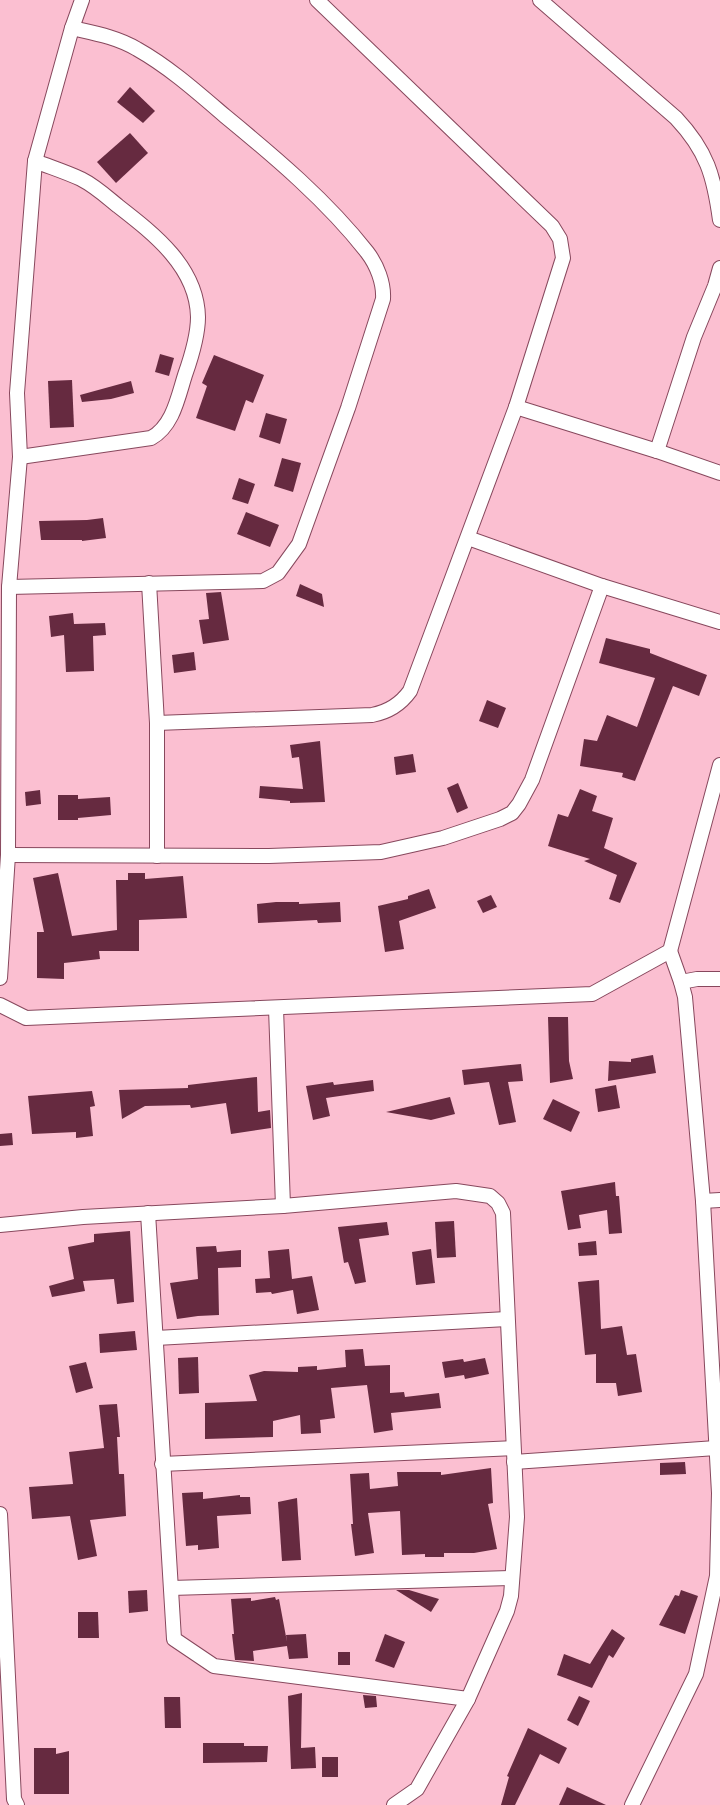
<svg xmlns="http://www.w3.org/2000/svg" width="720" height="1805" viewBox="0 0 720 1805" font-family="'Fira Sans Condensed',sans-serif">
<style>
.building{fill:#662a40}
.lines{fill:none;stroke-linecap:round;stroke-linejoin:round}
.street-casing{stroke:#87485d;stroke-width:16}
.street{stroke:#fff;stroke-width:14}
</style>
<rect width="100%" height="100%" fill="#fbbfd1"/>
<g class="building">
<path d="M130,87L155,111L143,123L117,102Z"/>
<path d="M130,133L148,153L116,183L97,162Z"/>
<path d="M160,354L174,358L169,376L155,372Z"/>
<path d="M214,355L264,375L253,403L246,400L235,431L196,418L207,386L202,383Z"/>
<path d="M72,380L74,427L50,428L48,381Z"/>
<path d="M131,381L134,393L111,399L82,402L80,395Z"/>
<path d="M266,413L287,419L280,444L259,437Z"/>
<path d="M282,458L301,463L293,492L274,486Z"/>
<path d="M239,478L255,484L248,504L232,499Z"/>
<path d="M246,512L279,525L270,547L237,534Z"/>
<path d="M103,518L106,538L82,541V540H41L39,521L87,520Z"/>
<path d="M300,584L322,594L324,607L296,596Z"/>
<path d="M221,592L229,640L203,644L199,620L209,619L206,593Z"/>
<path d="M73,613L74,624L105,623L106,635L93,636L94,671L66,672L64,635L51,637L49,616Z"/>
<path d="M606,638L650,649V653L707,675L699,696L673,686L635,781L622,777L623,773L580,766L584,739L597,741L607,715L637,727L655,678L599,663Z"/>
<path d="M194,652L196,670L174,673L172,655Z"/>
<path d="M487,700L506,708L498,728L479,721Z"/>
<path d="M320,741L325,802L290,803V801L259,798L260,786L303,789L299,757L292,758L290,745Z"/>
<path d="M413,754L416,772L396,775L394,757Z"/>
<path d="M458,783L468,808L457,813L447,788Z"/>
<path d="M580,789L597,796L592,811L613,818L604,848L637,863L620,903L609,899L617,875L584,861L590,859L548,846L558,814L568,817Z"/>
<path d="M40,790L41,804L26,806L25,792Z"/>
<path d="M58,795H78V799L110,797L111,815L78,818V820H58Z"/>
<path d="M58,873L72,936L117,930L116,880H128V873H145V879L183,876L187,918L139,920V951H99L100,959L64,963V979L37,978V932H44L33,878Z"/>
<path d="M429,889L436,908L399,921L404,949L385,952L378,906L408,899V896Z"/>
<path d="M491,895L497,907L483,913L477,901Z"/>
<path d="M276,902H299V904L340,902L341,922L318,923L317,920L258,923L257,904Z"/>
<path d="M548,1017H568L569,1061L573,1079L550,1083Z"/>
<path d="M653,1055L656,1073L608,1081L609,1061L631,1062V1059Z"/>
<path d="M521,1064L523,1081L508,1082L516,1122L499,1125L489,1082L464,1085L462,1070Z"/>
<path d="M257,1077L258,1112L270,1110L271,1128L231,1134L226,1103L191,1108L190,1105L145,1106L122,1119L119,1090L188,1088V1085Z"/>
<path d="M373,1080L374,1091L326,1098L330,1116L313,1120L306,1086L333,1082L334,1085Z"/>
<path d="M616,1085L620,1108L598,1112L595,1089Z"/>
<path d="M92,1091L95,1106L90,1107L93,1136L76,1138V1132L32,1134L28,1096Z"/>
<path d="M450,1097L455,1114L431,1120L386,1112Z"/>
<path d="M553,1099L580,1112L571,1132L543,1119Z"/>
<path d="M12,1133L13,1145L0,1146V1134Z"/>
<path d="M615,1182L616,1196H619L622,1233L609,1234L607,1210L579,1215L581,1228L568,1230L561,1191Z"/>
<path d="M454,1221L456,1257L437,1258L435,1222Z"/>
<path d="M387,1222L389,1235L359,1239L366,1282L355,1284L348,1262L344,1263L338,1227Z"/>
<path d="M130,1231L134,1302L117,1304L114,1279L83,1281L85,1291L52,1297L49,1286L74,1279L68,1247L94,1242V1234Z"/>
<path d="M596,1241L597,1255L579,1256L578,1243Z"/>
<path d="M216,1246L217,1252L241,1250V1267L218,1268L219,1315L198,1316L177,1319L170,1283L198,1279L196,1247Z"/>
<path d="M289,1249L292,1279L312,1276L319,1310L297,1314L293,1290L272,1294L271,1292L256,1293L255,1279L270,1278L268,1251Z"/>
<path d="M431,1249L435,1283L416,1285L412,1252Z"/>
<path d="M599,1280L601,1329L622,1326L627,1355L636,1354L642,1392L618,1396L616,1383H596V1354L585,1355L578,1282Z"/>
<path d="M135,1331L137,1350L100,1353L99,1334Z"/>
<path d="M363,1349L365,1366L390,1365V1393L404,1392L405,1397L439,1393L441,1408L391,1413L393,1430L374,1433L367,1385L331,1388L335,1418L320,1420L321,1433L301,1434L300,1415L273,1421V1437L205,1439V1403L257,1401L249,1375L264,1371L298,1372V1367L317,1366V1370L346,1367L345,1350Z"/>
<path d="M198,1357L199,1393L179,1394L178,1358Z"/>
<path d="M485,1358L489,1374L465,1379L464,1375L445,1378L442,1362L463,1359L464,1362Z"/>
<path d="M86,1362L93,1388L76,1393L69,1366Z"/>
<path d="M117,1404L120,1437H117L119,1474H124L126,1516L90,1520L97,1556L78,1560L70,1516L32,1519L29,1487L73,1484L69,1452L104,1448L99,1405Z"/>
<path d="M685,1462L686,1474L660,1475V1463Z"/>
<path d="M491,1468L493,1503L488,1504L497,1549L474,1553H444V1557H425V1554L402,1555L400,1511L368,1513L374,1553L355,1556L351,1524H353L350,1474L369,1473L370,1489L398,1486L397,1472H441V1475Z"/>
<path d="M203,1492V1499L240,1495V1497H250L251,1514L217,1516L219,1548L198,1550V1545L186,1546L182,1493Z"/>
<path d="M297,1498L301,1560L282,1561L278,1502Z"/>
<path d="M147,1590L148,1611L129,1613L128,1591Z"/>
<path d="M396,1590H409L439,1599L431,1612Z"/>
<path d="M681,1590L698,1596L685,1634L659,1625L675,1595L679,1596Z"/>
<path d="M275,1597L276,1600L279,1599L287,1642L286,1635L306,1634L308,1658L289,1659L287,1646L253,1651L254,1661L235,1660L232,1634H234L231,1599L251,1598V1601Z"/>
<path d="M78,1612H98L99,1638H78Z"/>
<path d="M612,1629L625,1638L613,1658L609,1655L592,1688L557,1675L564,1654L590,1664Z"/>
<path d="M385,1634L405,1642L394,1668L375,1661Z"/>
<rect x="338" y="1652" width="12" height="13"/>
<path d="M302,1693L301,1748L315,1747L316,1768L291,1769L288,1696Z"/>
<path d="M363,1695L376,1696L377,1707L365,1708Z"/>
<path d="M579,1696L590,1701L578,1726L567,1720Z"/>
<path d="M164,1697H180L181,1728H165Z"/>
<path d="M528,1728L567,1748L559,1764L540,1754L515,1805H501L509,1777L507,1776Z"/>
<path d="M203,1743H244V1746H268L267,1762L203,1763Z"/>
<path d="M34,1748H56V1754L69,1751V1794H34Z"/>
<rect x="322" y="1757" width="16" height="20"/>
<path d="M567,1787L606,1805H559Z"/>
</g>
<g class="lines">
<defs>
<g id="street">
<path d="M540,0L676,118C707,151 714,176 720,220"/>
<path d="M516,407L657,451L720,473"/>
<path d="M657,451L694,337L715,286L720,268"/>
<path d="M20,457L151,438C173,426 178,397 185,375C191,358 198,336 198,317C197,267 154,234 118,206C107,197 95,186 81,179C66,172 50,167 35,161"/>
<path d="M468,538L602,586L720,622"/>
<path d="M149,583L157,723V856"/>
<path d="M9,587L263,581L278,573L299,544L348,408L383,299C384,283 377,265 367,252C327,201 275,157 225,116C197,92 169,67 137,49C117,37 94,33 72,28"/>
<path d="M157,723L372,715C388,712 400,705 410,691L516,407L563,258L560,239L552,226L317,0"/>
<path d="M8,855L269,856L381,852L443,838L500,819L512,813L519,804L532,780L602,586"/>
<path d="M0,978L8,855L9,587L20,457L17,393L35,161L72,28L82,0"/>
<path d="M681,982L697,979H720"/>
<path d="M0,1005L26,1018L592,994L670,951L720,765"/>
<path d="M276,1008L283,1206"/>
<path d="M703,1201L720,1200"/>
<path d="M148,1213L174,1639L214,1666L468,1699"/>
<path d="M0,1225L83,1217L283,1206L456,1191L490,1196L498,1203L503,1213L517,1517L511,1596L507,1611L468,1699L417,1789L394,1805"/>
<path d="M156,1338L507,1319"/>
<path d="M514,1462L716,1448"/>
<path d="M162,1464L513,1448"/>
<path d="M0,1514L14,1799L17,1805"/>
<path d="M171,1588L512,1578"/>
<path d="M632,1805L696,1674L717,1576L719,1493L703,1201L685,997L681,982L670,951"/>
</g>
</defs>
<use href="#street" class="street-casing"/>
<use href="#street" class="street"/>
</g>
</svg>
